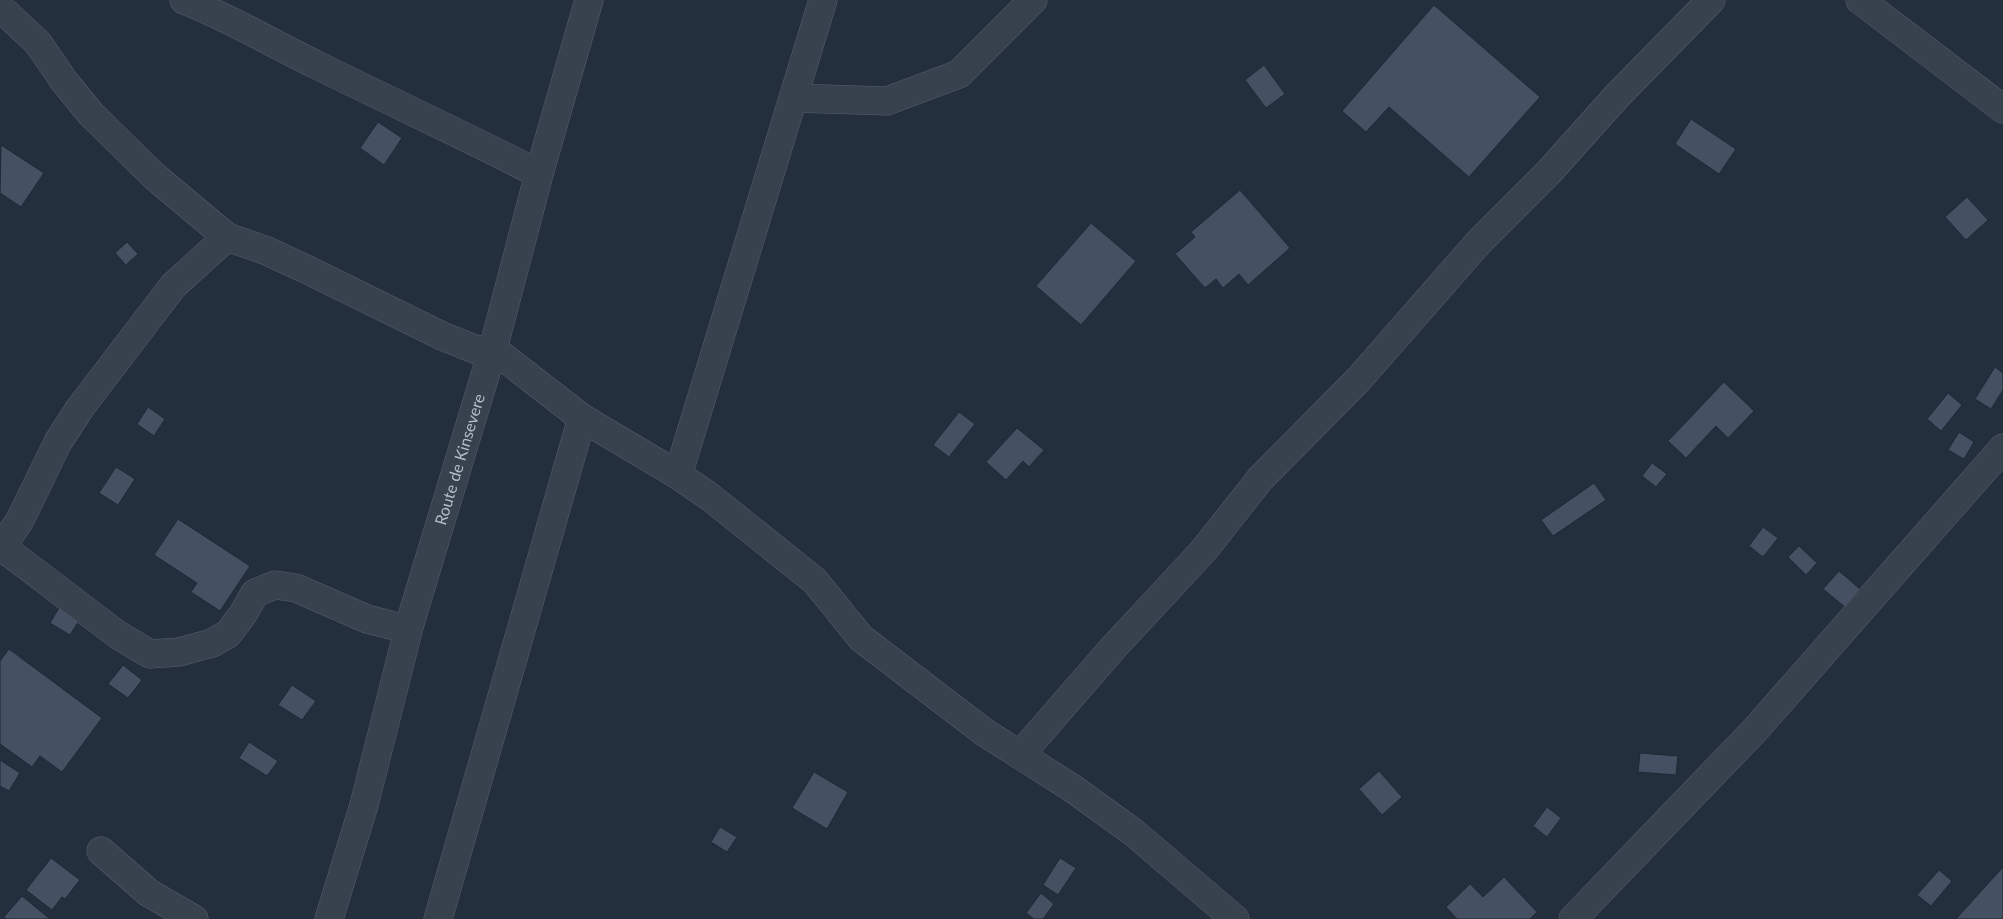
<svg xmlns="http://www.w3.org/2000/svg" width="2003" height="919" viewBox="0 0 2003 919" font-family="Lato,sans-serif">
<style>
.building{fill:#455162;stroke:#1f2835}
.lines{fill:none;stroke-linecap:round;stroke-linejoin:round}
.minor-casing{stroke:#565f6c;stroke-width:29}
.minor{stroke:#38414e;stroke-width:28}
.labels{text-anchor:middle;stroke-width:4;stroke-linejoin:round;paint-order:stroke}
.street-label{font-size:16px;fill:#b4bcc9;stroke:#1d2633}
</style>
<rect width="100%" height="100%" fill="#242f3e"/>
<g class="building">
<path d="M1434,5L1540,97L1469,177L1389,107L1366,132L1342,111Z"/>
<path d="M1264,65L1285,94L1266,108L1245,80Z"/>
<path d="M1691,119L1736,149L1719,174L1675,144Z"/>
<path d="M378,122L402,138L384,165L360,148Z"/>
<path d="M1,145L44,173L21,207L0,193Z"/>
<path d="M1240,190L1290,248L1248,285L1239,274L1223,288L1216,279L1205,288L1175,254L1195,237L1191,232Z"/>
<path d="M1967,197L1988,220L1966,240L1945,217Z"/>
<path d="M1091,223L1136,261L1081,325L1036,286Z"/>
<path d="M127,242L138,254L126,265L115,253Z"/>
<path d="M1995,367L2003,373V390L1991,409L1975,399Z"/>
<path d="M1724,382L1754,411L1728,438L1716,426L1686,458L1668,441Z"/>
<path d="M1948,393L1962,405L1941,431L1927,419Z"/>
<path d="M148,407L165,419L154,436L137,424Z"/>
<path d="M959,412L975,424L949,457L933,445Z"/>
<path d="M1017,428L1044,450L1029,467L1023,461L1006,480L986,462Z"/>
<path d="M1959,432L1974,442L1964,459L1948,450Z"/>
<path d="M1652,463L1667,474L1656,487L1642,476Z"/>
<path d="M116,467L135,479L118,505L99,493Z"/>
<path d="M1594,483L1606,500L1553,536L1541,520Z"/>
<path d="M178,519L250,566L220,611L191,592L197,583L154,555Z"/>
<path d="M1763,527L1778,538L1763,557L1749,546Z"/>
<path d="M1799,546L1817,563L1806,575L1788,557Z"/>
<path d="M1839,571L1860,589L1845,607L1823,589Z"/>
<path d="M62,603L82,616L70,635L50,623Z"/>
<path d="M9,649L102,718L62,772L40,756L32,767L0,744V661Z"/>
<path d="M123,665L142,680L128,698L108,684Z"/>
<path d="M292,685L316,701L302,720L278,705Z"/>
<path d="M249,742L278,761L267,776L239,758Z"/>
<path d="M1640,753L1678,756L1676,775L1638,772Z"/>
<path d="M0,760L20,773L9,791L0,786Z"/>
<path d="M1379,771L1402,797L1382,815L1359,789Z"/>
<path d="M814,772L848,792L827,829L792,808Z"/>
<path d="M1547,807L1561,818L1547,837L1533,826Z"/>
<path d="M720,827L737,837L727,852L711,842Z"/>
<path d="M51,858L80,880L65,899L62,897L52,910L26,890Z"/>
<path d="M1060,858L1076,868L1058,895L1043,885Z"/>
<path d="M2003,867V919H1956Z"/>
<path d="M1939,870L1952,881L1931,906L1917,895Z"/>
<path d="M1504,877L1537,912L1530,919H1457L1446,907L1470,884L1483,897Z"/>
<path d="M1041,893L1054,904L1043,919H1034L1026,913Z"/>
<path d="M22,896L50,919H6L4,917Z"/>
</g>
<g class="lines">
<defs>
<g id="minor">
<path d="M184,0C230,18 273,44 317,65C391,102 466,136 539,174"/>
<path d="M1860,0L2003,109"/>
<path d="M0,9L7,14L38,43L64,81L91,114L154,176L227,237L267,251L308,270L442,336L477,350L493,349L582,418L678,475L710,497L815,581L861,638L984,732L1072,788L1133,832L1235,919"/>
<path d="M793,98L887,101L959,74L1033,0"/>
<path d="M678,475L823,0"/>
<path d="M2,547L118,635L150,654L179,652L212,643L228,634L243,614L255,593L275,585L296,588L367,619L402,628L410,623"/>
<path d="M0,550L20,520L58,442L80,408L173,286L227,237"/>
<path d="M1020,755L1113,648L1204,550L1260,479L1358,380L1478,243L1549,172L1617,96L1711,0"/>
<path d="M101,851L149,893L194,919"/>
<path id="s1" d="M329,919L364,805L410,623L493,349L539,174L589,0"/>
<path d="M438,919L582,418"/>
<path d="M1573,919L1755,730L2003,448"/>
</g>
</defs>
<use href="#minor" class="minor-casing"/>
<use href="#minor" class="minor"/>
</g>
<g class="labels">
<g class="street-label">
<text dy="6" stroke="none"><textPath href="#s1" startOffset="478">Route de Kinsevere</textPath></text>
</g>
</g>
</svg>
